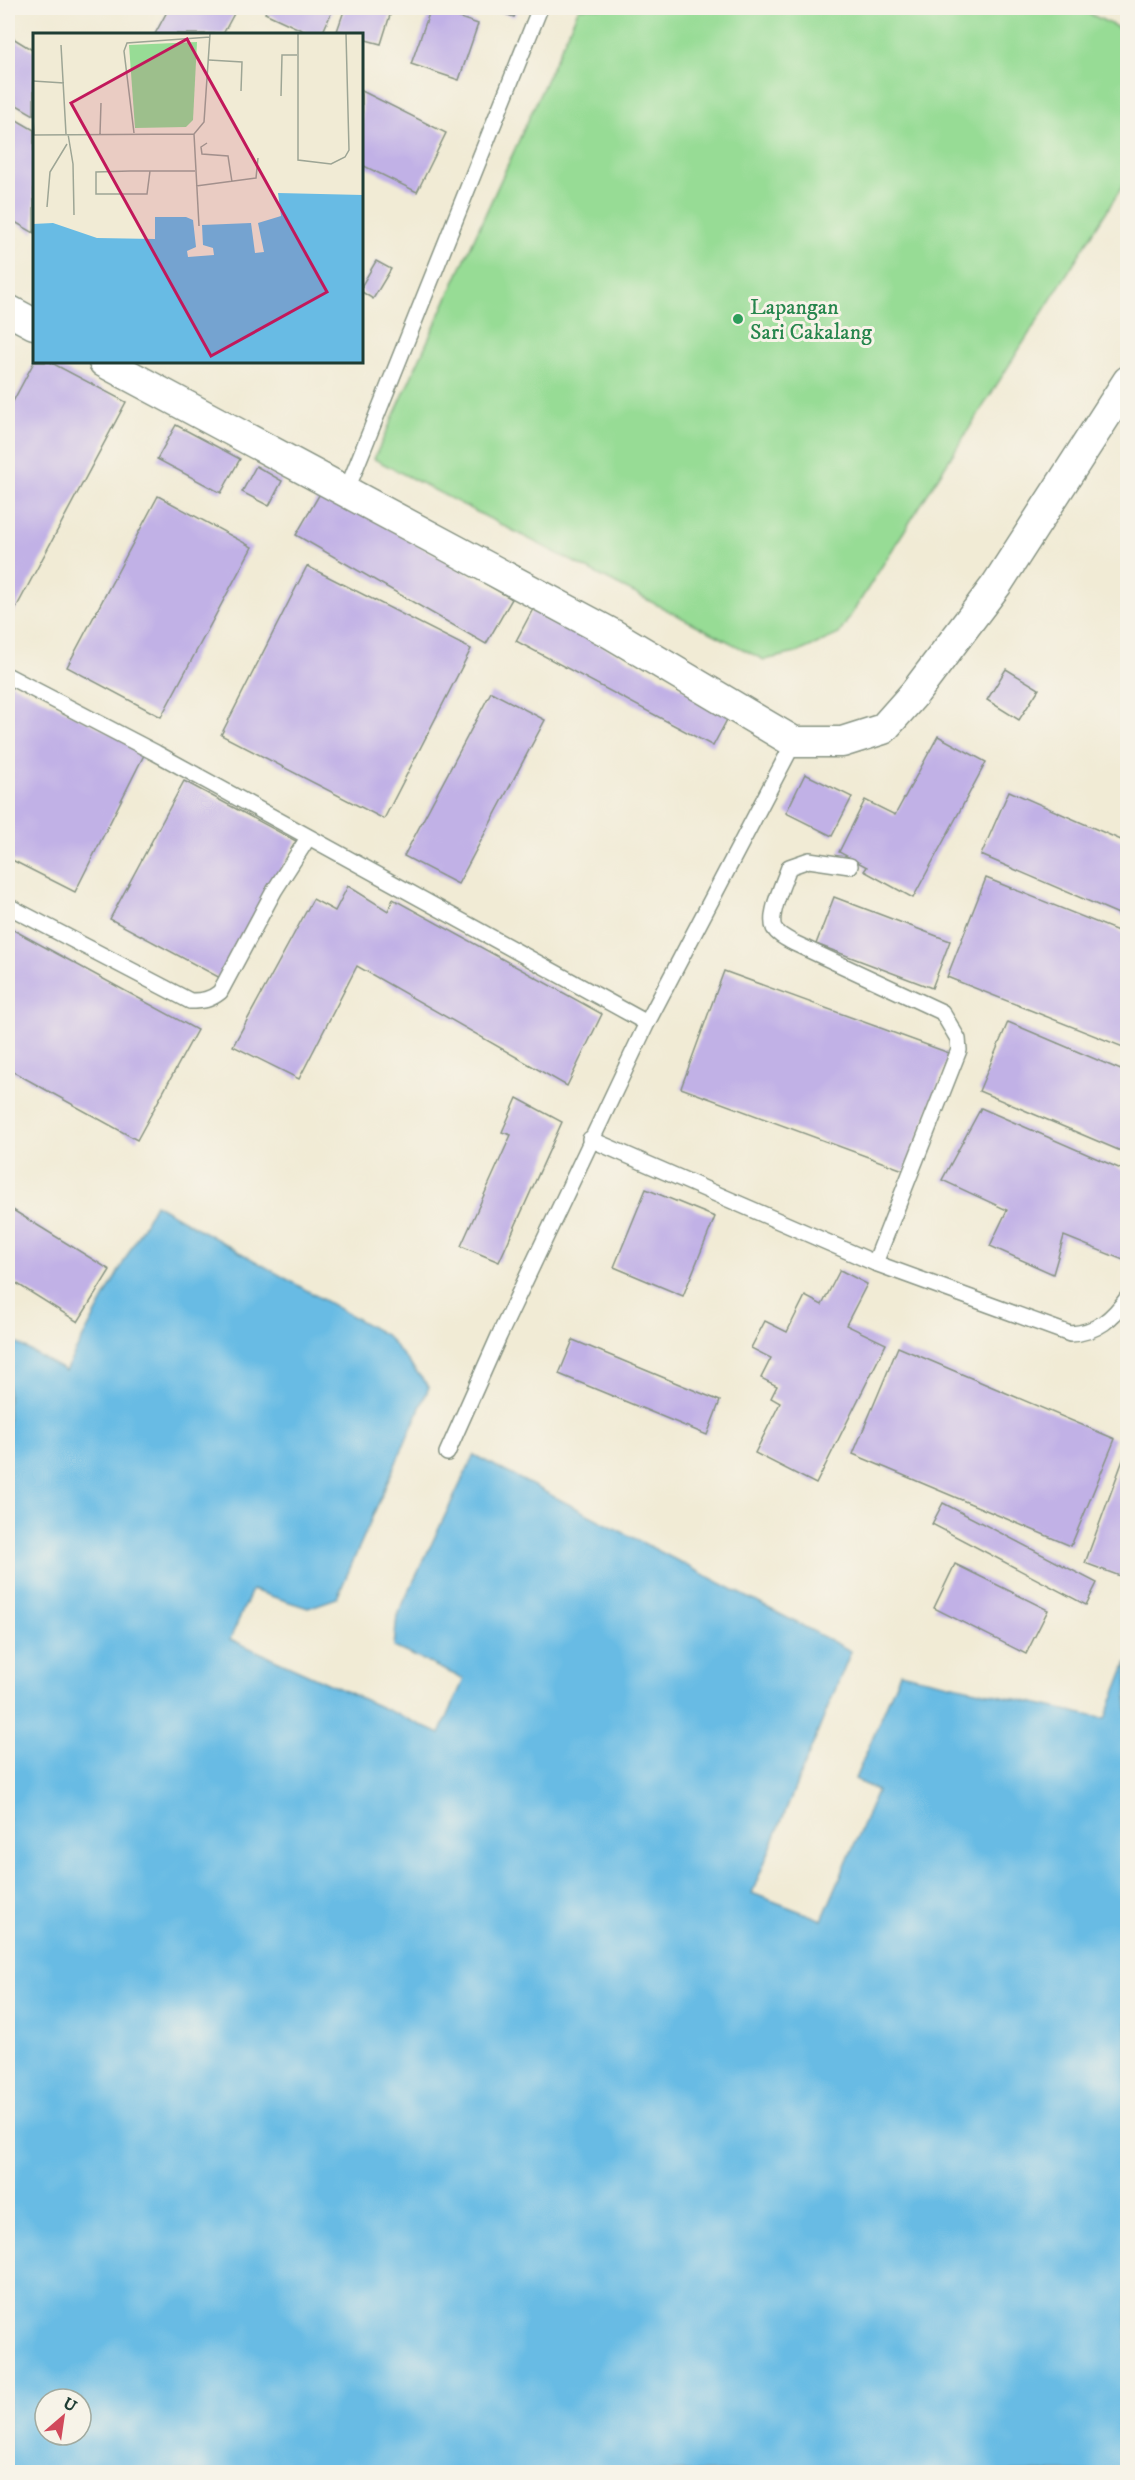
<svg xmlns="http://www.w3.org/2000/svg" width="1135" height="2480" viewBox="0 0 1135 2480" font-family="'IM FELL DW Pica',serif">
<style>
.grass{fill:#97dc95;stroke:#5b8c64;stroke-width:1.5}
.water{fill:#68bbe4;stroke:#447c8c;stroke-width:1.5;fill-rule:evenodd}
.building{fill:#c1b1e6}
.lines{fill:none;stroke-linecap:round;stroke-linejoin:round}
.lane-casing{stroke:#889484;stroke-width:18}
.street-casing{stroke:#889484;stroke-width:33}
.lane{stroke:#fff;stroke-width:15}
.street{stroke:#fff;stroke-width:30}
.leisure-dot{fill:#2e9e5b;stroke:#f7f3e8;stroke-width:2}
.labels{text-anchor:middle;stroke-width:6;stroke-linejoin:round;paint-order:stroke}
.leisure-label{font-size:22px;fill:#27864d;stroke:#f7f3e8;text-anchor:start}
.inset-road{fill:none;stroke:#9da595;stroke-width:1.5}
.view{fill:#c2185b;fill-opacity:0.15;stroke:#c2185b;stroke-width:3}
.inset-edge{fill:none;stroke:#1f3d34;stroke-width:3}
</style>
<rect width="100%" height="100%" fill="#f7f3e8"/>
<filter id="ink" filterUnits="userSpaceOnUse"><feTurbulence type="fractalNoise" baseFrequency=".0167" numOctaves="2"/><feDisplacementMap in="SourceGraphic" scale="12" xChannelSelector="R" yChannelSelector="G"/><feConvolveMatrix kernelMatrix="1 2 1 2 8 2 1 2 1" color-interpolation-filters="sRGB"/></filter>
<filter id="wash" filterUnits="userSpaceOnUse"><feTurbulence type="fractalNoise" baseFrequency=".008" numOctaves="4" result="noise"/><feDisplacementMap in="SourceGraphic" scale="24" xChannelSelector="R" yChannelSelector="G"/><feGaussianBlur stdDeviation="1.35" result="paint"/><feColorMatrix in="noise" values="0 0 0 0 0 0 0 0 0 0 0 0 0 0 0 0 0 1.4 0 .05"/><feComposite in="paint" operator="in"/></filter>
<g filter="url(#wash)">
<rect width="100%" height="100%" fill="#f1ebd5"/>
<path class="grass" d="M579,8H1078L1127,32V179L839,634L796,653L764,660L374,459Z"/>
<path class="water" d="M155,1204L387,1336L429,1387L337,1598L308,1608L252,1590L230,1639L440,1734L464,1679L394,1647L397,1616L474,1455L851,1651L752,1893L822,1920L877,1791L855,1779L900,1673L1105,1719L1127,1662V2472H8V1338L65,1371ZM45,2399H81V2435H45Z"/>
<g id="blocks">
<g class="building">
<path d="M169,8H237L223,34H155Z"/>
<path d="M267,8H329L333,9L322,34H310L265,13Z"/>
<path d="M345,8H377L391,12L381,44L362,39V34L337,31Z"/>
<path d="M431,8L478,24L459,80L411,64Z"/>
<path d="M488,8H518L514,17Z"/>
<path d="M8,35L34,51V115L8,100Z"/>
<path d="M362,91L446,133L417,192L362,165Z"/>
<path d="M8,115L34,130V233L8,218Z"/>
<path d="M376,261L391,269L373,299L362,292V285Z"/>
<path d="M34,362H50L126,402L8,623V411Z"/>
<path d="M176,425L240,459L221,493L157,459Z"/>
<path d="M256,466L282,481L269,506L242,492Z"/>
<path d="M322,490L512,599L486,644L296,535Z"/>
<path d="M158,496L252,547L161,717L67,667Z"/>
<path d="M307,566L471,649L384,819L221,735Z"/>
<path d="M533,609L730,714L713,746L516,641Z"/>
<path d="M1006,669L1039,689L1019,720L987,700Z"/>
<path d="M8,682L146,751L75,892L8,858Z"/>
<path d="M491,692L545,720L458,884L404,856Z"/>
<path d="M938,736L986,762L913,898L864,871L867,867L839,852L865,800L895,815Z"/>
<path d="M805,774L852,797L832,836L786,813Z"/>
<path d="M184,781L296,841L222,979L110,919Z"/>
<path d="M1009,791L1128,843V918L981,855Z"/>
<path d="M986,878L1128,935V1049L947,977Z"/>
<path d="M348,886L388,911L393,899L602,1014L567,1086L357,966L299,1079L233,1046L313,899L335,911Z"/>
<path d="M834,897L950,941L932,988L816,944Z"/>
<path d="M8,927L197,1030L137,1140L8,1069Z"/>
<path d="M724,971L949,1053L906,1171L681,1088Z"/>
<path d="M1008,1022L1128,1073V1154L979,1091Z"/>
<path d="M517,1098L562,1122L499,1262L461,1246L511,1135L502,1132Z"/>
<path d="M981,1108L1128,1172V1262L1064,1236L1053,1274L990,1246L1007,1210L942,1180Z"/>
<path d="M646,1189L715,1217L683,1296L614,1267Z"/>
<path d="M8,1207L110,1270L78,1322L8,1278Z"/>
<path d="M840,1270L867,1284L846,1325L886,1344L816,1484L755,1453L780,1403L771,1398L777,1386L761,1378L771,1358L751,1348L765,1321L787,1332L805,1296L822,1305Z"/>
<path d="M573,1340L720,1401L707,1435L559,1374Z"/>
<path d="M898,1347L1115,1439L1071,1546L853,1454Z"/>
<path d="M1127,1449H1128V1579L1085,1563Z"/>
<path d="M943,1503L1097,1583L1086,1605L932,1524Z"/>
<path d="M955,1564L1048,1610L1026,1654L934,1608Z"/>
</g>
</g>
</g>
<g filter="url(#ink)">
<use href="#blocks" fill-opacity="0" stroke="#889484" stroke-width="1.5"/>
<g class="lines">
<defs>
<g id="lane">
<path d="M346,492L540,8"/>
<path d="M8,676L156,753L647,1023"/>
<path d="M850,866L809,860L789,867C784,882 768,914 774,928C778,935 787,939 794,943L942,1012L958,1039L959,1050L875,1263"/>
<path d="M8,906L190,1001C203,1001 210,1000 220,992L274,891L308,838"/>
<path d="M590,1139L875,1263L1070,1334C1097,1333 1113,1318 1128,1297"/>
<path d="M447,1453L499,1336L647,1023L794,742"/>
</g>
<g id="street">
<path d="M8,310L34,324"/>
<path d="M104,362L612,634L794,742H842L883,729L914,694L997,584L1128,381"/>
</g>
</defs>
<use href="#lane" class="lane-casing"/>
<use href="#street" class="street-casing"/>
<use href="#lane" class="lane"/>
<use href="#street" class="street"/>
</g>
</g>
<circle class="leisure-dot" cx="738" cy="319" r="6"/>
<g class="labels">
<g class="leisure-label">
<text x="750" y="314">Lapangan<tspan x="750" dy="25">Sari Cakalang</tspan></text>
</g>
</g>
<g transform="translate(33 33)">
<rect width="330" height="330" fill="#f1ebd5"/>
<path d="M164,9L160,87L153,94L102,95L96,12Z" fill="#97dc95"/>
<path d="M245,160L330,162V329H0V191L20,190L64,205L122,206V184H153L160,187L163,214L154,218L155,224L181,222L180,215L170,212L169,192L218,190L222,220L231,219L225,190L248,183Z" fill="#68bbe4"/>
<path class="inset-road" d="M265,1V127L298,131L312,124L316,117L313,1M28,12L33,101M176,27L209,29L208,58M0,48L31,50M248,63L249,22H264M0,84L1,102M101,100L91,18L94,10L177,4M35,101L40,131L41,182M67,101L68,70M161,101L166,193M0,102L161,101L171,89L177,1M174,110L168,114L169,121L195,123L199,149M117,138L114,161H63V139L97,138H162M163,153L223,145L225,125M14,174L17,139L34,111"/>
<path class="view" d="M154,6L294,259L178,323L38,70Z"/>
<rect width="330" height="330" class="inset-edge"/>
</g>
<rect width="1135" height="2480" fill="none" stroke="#f7f3e8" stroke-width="30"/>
<g transform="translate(63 2417) rotate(29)"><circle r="28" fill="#f7f3e8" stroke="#a1aaa0" stroke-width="1.5"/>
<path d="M0-4.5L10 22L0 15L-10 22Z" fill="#d1495b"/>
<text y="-9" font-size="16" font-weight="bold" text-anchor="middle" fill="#1f3d34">U</text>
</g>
</svg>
